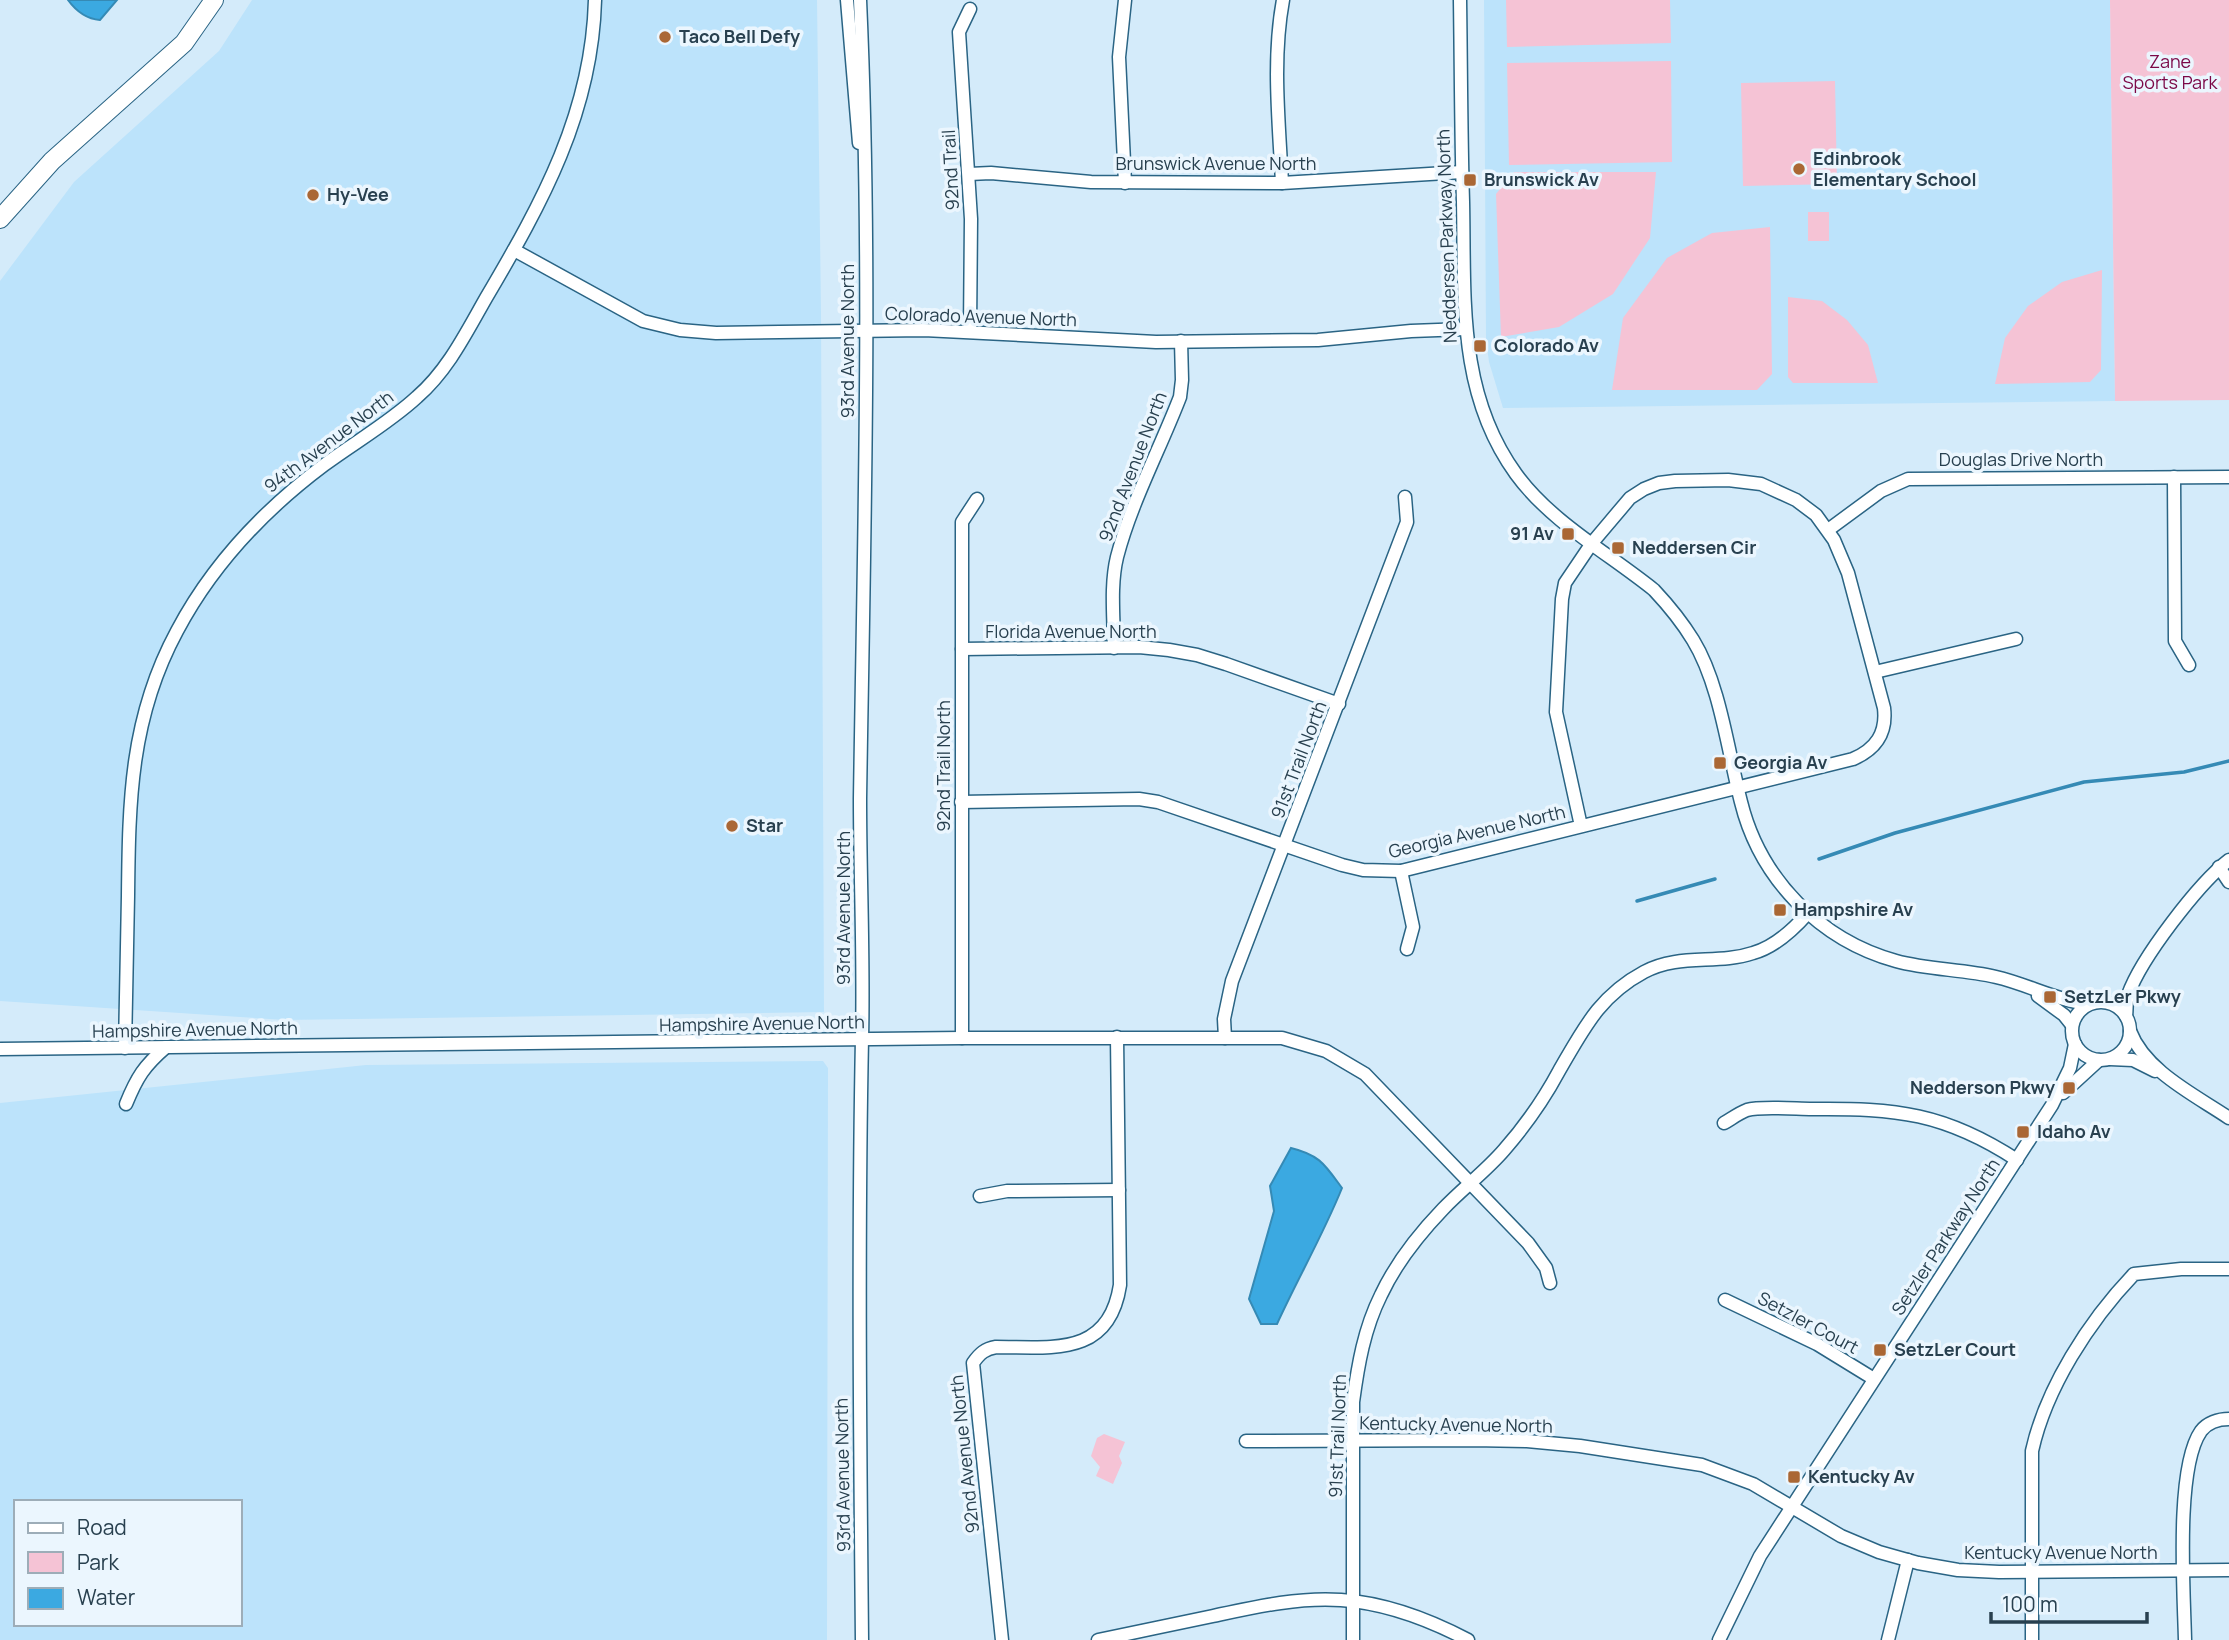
<svg xmlns="http://www.w3.org/2000/svg" width="2229" height="1640" viewBox="0 0 2229 1640" font-family="Manrope,sans-serif">
<style>
.built{fill:#bce3fb;fill-rule:evenodd}
.green{fill:#f5c3d5}
.water{fill:#3ba9e1;stroke:#358ab5;stroke-width:2}
.lines{fill:none;stroke-linecap:round;stroke-linejoin:round}
.stream{stroke:#358ab5;stroke-width:3.5}
.minor-casing{stroke:#2a6484;stroke-width:15}
.highway-casing{stroke:#2a6484;stroke-width:20}
.minor{stroke:#fff;stroke-width:12}
.highway{stroke:#fff;stroke-width:18}
.poi-dot{fill:#aa6735;stroke:#ebf6fe;stroke-width:2.5}
.labels{text-anchor:middle;stroke-width:7;stroke-linejoin:round;paint-order:stroke}
.poi-label{font-size:18px;font-weight:bold;fill:#28404f;stroke:#ebf6fe;text-anchor:start}
.park-label{font-size:18px;fill:#7b0847;stroke:#ebf6fe}
.street-label{font-size:18px;fill:#28404f;stroke:#ebf6fe}
</style>
<rect width="100%" height="100%" fill="#d4ebfa"/>
<g class="built">
<path d="M252,0H817L821,313L824,1012L285,1020L0,1001V281L74,182L219,51Z"/>
<path d="M1484,0H2110L2115,401L1503,408L1489,362L1486,339Z"/>
<path d="M823,1061L828,1068L827,1640H0V1103L366,1065ZM16,1502H240V1624H16Z"/>
</g>
<g class="green">
<path d="M1506,0H1670L1671,43L1507,47Z"/>
<path d="M2110,0H2229V400L2115,401Z"/>
<path d="M1671,61L1672,162L1509,165L1507,63Z"/>
<path d="M1835,81L1837,184L1743,186L1741,83Z"/>
<path d="M1514,172H1656L1650,238L1613,294L1559,327L1501,337L1496,194Z"/>
<rect x="1808" y="212" width="21" height="29"/>
<path d="M1770,227L1772,374L1757,390H1612L1623,318L1667,258L1712,233Z"/>
<path d="M2102,270L2101,370L2090,382L1995,384L2005,338L2028,306L2062,282Z"/>
<path d="M1788,297L1822,301L1847,320L1868,345L1878,383H1793L1788,377Z"/>
<path d="M1104,1434L1125,1442L1119,1456L1122,1463L1113,1484L1096,1476L1100,1467L1091,1456L1097,1438Z"/>
</g>
<g class="water">
<path d="M68,0H117L100,20C86,19 76,11 68,0Z"/>
<path d="M1291,1148C1320,1155 1325,1165 1342,1188C1323,1235 1298,1278 1277,1324H1261L1249,1299L1274,1211L1270,1186Z"/>
</g>
<g class="lines">
<g class="stream">
<path d="M1819,859L1895,833L2084,782L2184,772L2229,761"/>
<path d="M1637,901L1715,879"/>
</g>
<defs>
<g id="minor">
<path d="M847,0L859,143"/>
<path d="M860,0C872,266 864,533 860,799C860,879 864,959 862,1038C858,1239 860,1439 862,1640"/>
<path d="M1460,0C1461,67 1461,135 1463,202C1465,297 1457,393 1516,474C1551,522 1608,553 1654,590C1669,606 1682,622 1693,640C1720,684 1728,752 1741,802C1760,879 1820,940 1896,961C1929,970 1963,969 1996,977C2027,984 2055,1000 2087,1004"/>
<path d="M970,9L959,32L971,219L970,331"/>
<path d="M969,174L991,173L1091,182L1282,183L1462,172"/>
<path d="M1125,183L1119,57L1125,0"/>
<path d="M1282,183C1279,122 1272,60 1283,0"/>
<path d="M514,250L643,321L680,330L716,333L924,330L1156,342L1318,340L1411,331L1465,329"/>
<path d="M2174,477L2175,641L2189,665"/>
<path d="M1828,530L1881,491L1908,479L2229,477"/>
<path d="M1114,648C1114,618 1110,586 1117,557C1131,503 1160,449 1180,397L1182,380L1181,341"/>
<path d="M962,649L1139,647L1169,650L1197,655L1226,664L1339,704"/>
<path d="M1875,672L2016,639"/>
<path d="M961,802L1139,799L1158,802L1342,865L1363,870L1401,871L1853,759C1876,749 1887,733 1884,708L1848,573L1834,540L1816,515L1796,500L1761,484L1728,480L1675,481L1659,483L1644,489L1630,498L1592,543L1565,583L1562,599L1556,712L1581,826"/>
<path d="M2219,867L2229,882"/>
<path d="M1401,871L1413,927L1407,949"/>
<path d="M2038,996L2064,1015L2072,1025"/>
<circle cx="2101" cy="1031" r="29"/>
<path d="M2126,1016C2127,1009 2126,1001 2128,995C2141,958 2199,883 2229,860"/>
<path d="M2130,1031C2145,1071 2195,1095 2229,1118"/>
<path d="M962,1038V522L977,499"/>
<path d="M1225,1038L1224,1019L1232,981L1407,522L1405,497"/>
<path d="M125,1048C126,997 127,947 128,896C129,801 130,718 177,631C212,565 264,510 324,465C355,442 389,423 417,397C448,370 466,333 486,298C542,203 592,113 595,0"/>
<path d="M0,1049L962,1038H1282L1326,1051L1365,1074L1528,1243L1546,1268L1550,1283"/>
<path d="M2110,1059L2133,1060L2155,1071"/>
<path d="M2063,1093L2099,1060"/>
<path d="M126,1104C137,1077 144,1066 166,1047"/>
<path d="M1724,1123C1731,1119 1739,1113 1747,1110C1760,1106 1797,1109 1812,1109C1896,1108 1945,1113 2017,1160"/>
<path d="M980,1196L1007,1191L1119,1190"/>
<path d="M1725,1300L1817,1344L1874,1379"/>
<path d="M1246,1441L1473,1440L1527,1441L1580,1446L1702,1465L1753,1484L1841,1536L1879,1552L1918,1563L1958,1570L1999,1572L2229,1570"/>
<path d="M1002,1640L973,1363C980,1353 985,1349 996,1347C1053,1347 1109,1357 1120,1285L1117,1037"/>
<path d="M1098,1640C1136,1632 1175,1624 1213,1616C1255,1607 1298,1597 1341,1600C1386,1603 1428,1619 1468,1640"/>
<path d="M1353,1640V1402C1358,1365 1364,1329 1381,1295C1396,1263 1419,1234 1443,1209C1463,1188 1486,1171 1504,1150C1525,1126 1544,1099 1559,1071C1583,1030 1599,996 1644,972C1679,953 1717,965 1753,953C1775,947 1793,930 1808,913"/>
<path d="M1719,1640L1760,1556L2052,1105L2070,1068L2075,1044"/>
<path d="M1888,1640L1908,1560"/>
<path d="M2032,1640V1451C2046,1388 2089,1321 2134,1274L2181,1269H2229"/>
<path d="M2185,1640C2184,1593 2175,1468 2201,1431C2207,1423 2218,1419 2229,1419"/>
</g>
<path id="highway" d="M0,219L52,161L184,43L214,0"/>
</defs>
<use href="#minor" class="minor-casing"/>
<use href="#highway" class="highway-casing"/>
<use href="#minor" class="minor"/>
<use href="#highway" class="highway"/>
</g>
<g class="poi-dot">
<circle cx="665" cy="37" r="7"/>
<circle cx="1799" cy="169" r="7"/>
<rect x="1463" y="173" width="14" height="14" rx="3.5"/>
<circle cx="313" cy="195" r="7"/>
<rect x="1473" y="339" width="14" height="14" rx="3.5"/>
<rect x="1561" y="527" width="14" height="14" rx="3.5"/>
<rect x="1611" y="541" width="14" height="14" rx="3.5"/>
<rect x="1713" y="756" width="14" height="14" rx="3.5"/>
<circle cx="732" cy="826" r="7"/>
<rect x="1773" y="903" width="14" height="14" rx="3.5"/>
<rect x="2043" y="990" width="14" height="14" rx="3.5"/>
<rect x="2062" y="1081" width="14" height="14" rx="3.5"/>
<rect x="2016" y="1125" width="14" height="14" rx="3.5"/>
<rect x="1873" y="1343" width="14" height="14" rx="3.5"/>
<rect x="1787" y="1470" width="14" height="14" rx="3.5"/>
</g>
<g class="labels">
<g class="poi-label">
<text x="679" y="43">Taco Bell Defy</text>
<text x="1813" y="165">Edinbrook<tspan x="1813" dy="21">Elementary School</tspan></text>
<text x="1484" y="186">Brunswick Av</text>
<text x="327" y="201">Hy-Vee</text>
<text x="1494" y="352">Colorado Av</text>
<text x="1554" y="540" text-anchor="end">91 Av</text>
<text x="1632" y="554">Neddersen Cir</text>
<text x="1734" y="769">Georgia Av</text>
<text x="746" y="832">Star</text>
<text x="1794" y="916">Hampshire Av</text>
<text x="2064" y="1003">SetzLer Pkwy</text>
<text x="2055" y="1094" text-anchor="end">Nedderson Pkwy</text>
<text x="2037" y="1138">Idaho Av</text>
<text x="1894" y="1356">SetzLer Court</text>
<text x="1808" y="1483">Kentucky Av</text>
</g>
<g class="park-label">
<text x="2170" y="68">Zane<tspan x="2170" dy="21">Sports Park</tspan></text>
</g>
<g class="street-label">
<text x="1216" y="170">Brunswick Avenue North</text>
<text transform="translate(951 170) rotate(-93)" y="6">92nd Trail</text>
<text transform="translate(1447 236) rotate(-92)" y="6">Neddersen Parkway North</text>
<text transform="translate(981 317) rotate(2)" y="6">Colorado Avenue North</text>
<text transform="translate(848 341) rotate(-90)" y="6">93rd Avenue North</text>
<text transform="translate(329 442) rotate(-37)" y="6">94th Avenue North</text>
<text x="2021" y="466">Douglas Drive North</text>
<text transform="translate(1133 467) rotate(-69)" y="6">92nd Avenue North</text>
<text x="1071" y="638">Florida Avenue North</text>
<text transform="translate(1299 760) rotate(-69)" y="6">91st Trail North</text>
<text transform="translate(944 766) rotate(-90)" y="6">92nd Trail North</text>
<text transform="translate(1477 832) rotate(-13)" y="6">Georgia Avenue North</text>
<text transform="translate(844 908) rotate(-90)" y="6">93rd Avenue North</text>
<text transform="translate(762 1024) rotate(-1)" y="6">Hampshire Avenue North</text>
<text transform="translate(195 1030) rotate(-1)" y="6">Hampshire Avenue North</text>
<text transform="translate(1946 1237) rotate(-57)" y="6">Setzler Parkway North</text>
<text transform="translate(1808 1323) rotate(28)" y="6">Setzler Court</text>
<text transform="translate(1456 1425) rotate(1)" y="6">Kentucky Avenue North</text>
<text transform="translate(1338 1436) rotate(-88)" y="6">91st Trail North</text>
<text transform="translate(965 1454) rotate(-96)" y="6">92nd Avenue North</text>
<text transform="translate(843 1475) rotate(-91)" y="6">93rd Avenue North</text>
<text x="2061" y="1559">Kentucky Avenue North</text>
</g>
</g>
<rect x="14" y="1500" width="228" height="126" fill="#ebf6fe" stroke="#9dadb8" stroke-width="2"/>
<rect x="28" y="1523" width="35" height="10" fill="#ffffff" stroke="#9dadb8" stroke-width="2"/>
<text x="77" y="1535" font-size="21" fill="#28404f">Road</text>
<rect x="28" y="1552" width="35" height="21" fill="#f5c3d5" stroke="#9dadb8" stroke-width="2"/>
<text x="77" y="1570" font-size="21" fill="#28404f">Park</text>
<rect x="28" y="1588" width="35" height="21" fill="#3ba9e1" stroke="#9dadb8" stroke-width="2"/>
<text x="77" y="1605" font-size="21" fill="#28404f">Water</text>
<path d="M1991 1612v10h156v-10" fill="none" stroke="#28404f" stroke-width="3.5"/>
<text x="2002" y="1612" font-size="21" fill="#28404f" stroke="#ebf6fe" stroke-width="5" paint-order="stroke">100 m</text>
</svg>
